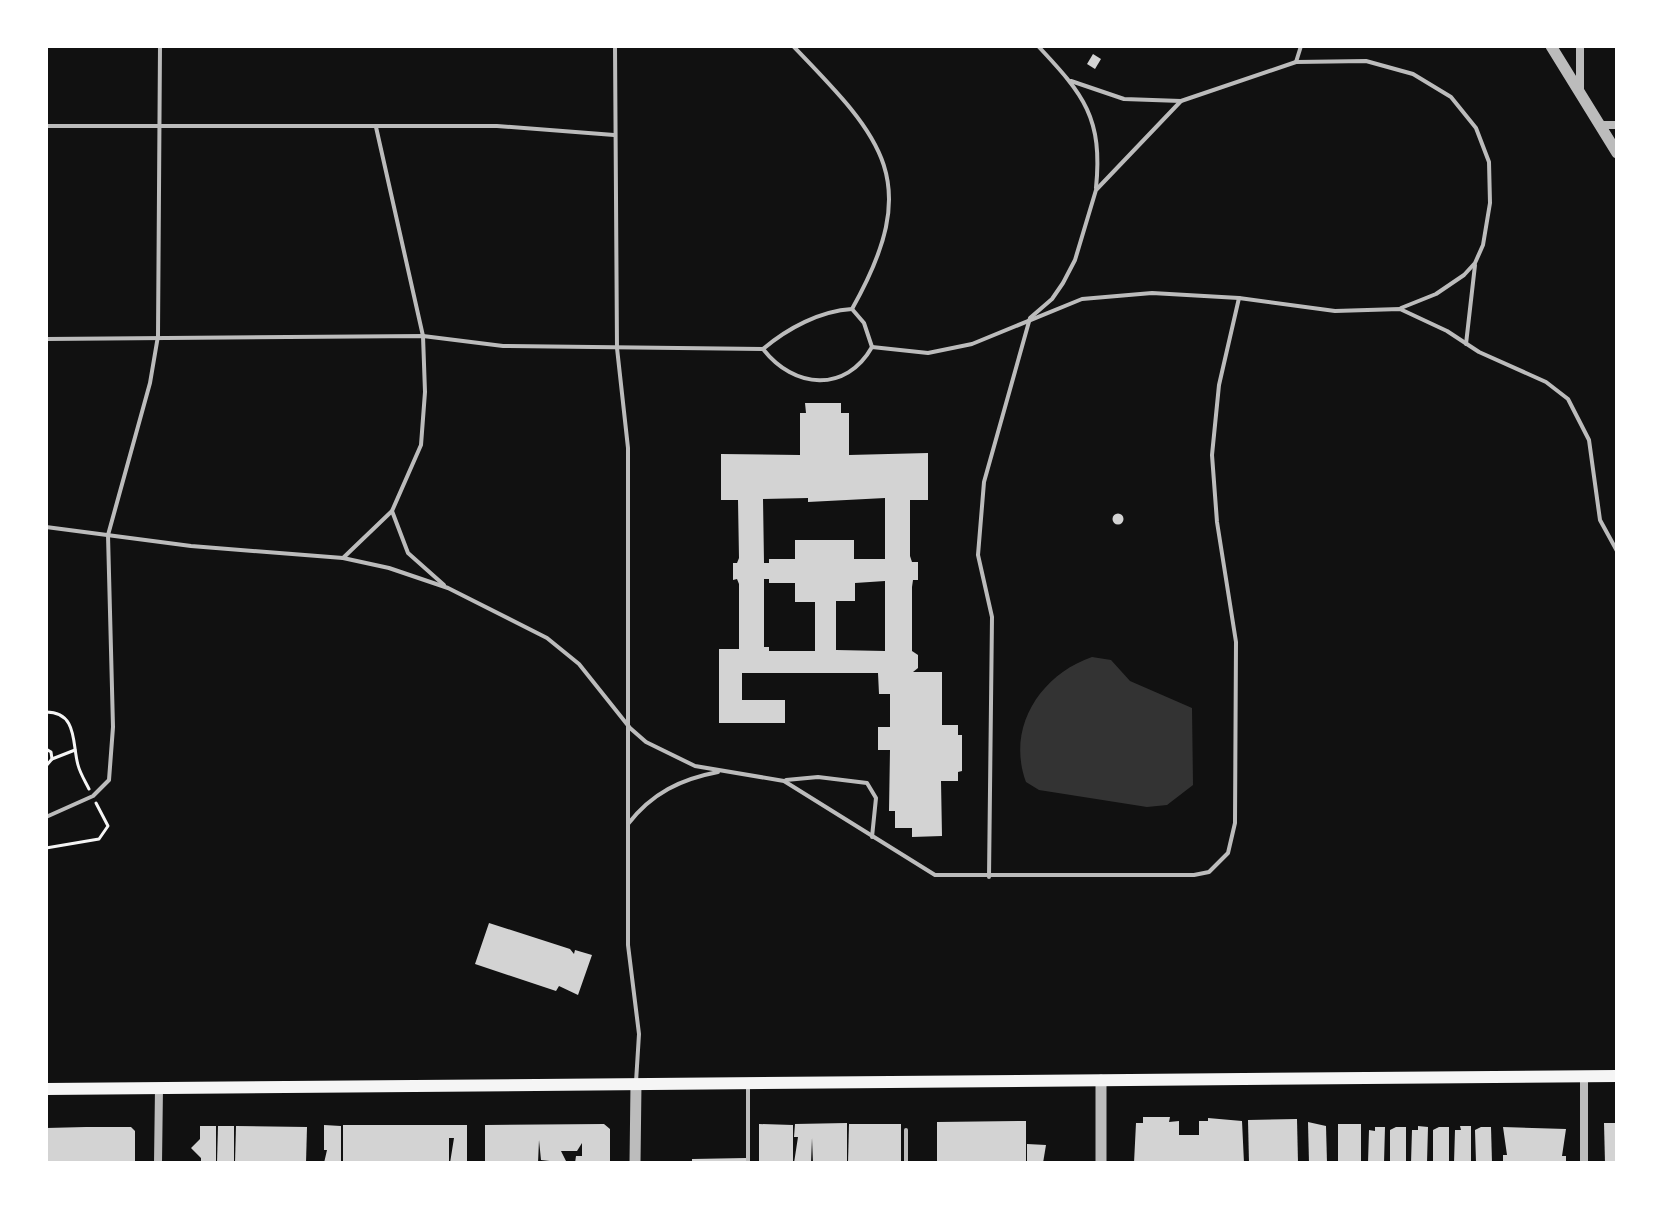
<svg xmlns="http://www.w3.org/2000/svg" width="1663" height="1209" viewBox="0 0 1663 1209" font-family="'Source Sans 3',sans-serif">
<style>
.water{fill:#333}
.building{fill:#d3d3d3;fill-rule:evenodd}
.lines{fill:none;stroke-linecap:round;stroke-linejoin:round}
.path{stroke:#f5f5f5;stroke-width:3}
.service{stroke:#bcbcbc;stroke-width:4}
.minor{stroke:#bcbcbc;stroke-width:8}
.tertiary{stroke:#bcbcbc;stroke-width:11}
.secondary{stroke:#f5f5f5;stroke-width:12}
</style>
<rect width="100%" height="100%" fill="#111"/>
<path class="water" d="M1092,657L1111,660L1130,681L1192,708L1193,785L1167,805L1147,807L1039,790L1026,782C1006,728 1040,675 1092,657Z"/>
<g class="building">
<path d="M1093,54L1101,59L1095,69L1087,64Z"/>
<path d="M805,403H841V413H849V455L928,453V500H910V556L912,562H918V580H913L912,587V651L918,655V668L913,672H942V725H958V735H962V771L958,772V781H941L942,836L912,837V828H895V811H889L890,750H878V727H890V694H879L878,673H742V700H785V723H719V649H739V584L737,579L733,580V563H737L739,558L738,500H721V454L800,455V413H806ZM808,498V502L885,498V559H854V540H795V559H769V563H764L763,499ZM764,579H769V583H795V602H815V651H769V647H764ZM885,581V651L836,650V601H855V583Z"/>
<circle cx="1118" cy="519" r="5.5"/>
<path d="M489,923L570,949L574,954L575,950L592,955L578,995L559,986L556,991L475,964Z"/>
<path d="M1143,1117H1170L1169,1122L1179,1121V1135H1199V1121H1208V1118L1242,1121L1244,1163H1134L1136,1123H1143Z"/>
<path d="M1297,1119L1298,1163H1249L1248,1120Z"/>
<path d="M1026,1121V1163H937V1122Z"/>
<path d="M1308,1122L1326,1126L1327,1163H1309Z"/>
<path d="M847,1123V1163H813L812,1138L811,1163H794L798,1137H794L795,1124Z"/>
<path d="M1604,1123H1617V1163H1605Z"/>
<path d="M604,1124L610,1129V1163H575L576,1156H582V1143L577,1151H561L567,1163L541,1160L539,1140L538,1163H485V1125Z"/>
<path d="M759,1124L793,1125V1163H759Z"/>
<path d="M849,1124H901V1163H848Z"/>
<rect x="1338" y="1124" width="23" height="39"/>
<path d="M324,1125L341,1126V1163H324L327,1150H324Z"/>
<path d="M343,1125H467V1163H450L454,1138H449V1163H343Z"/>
<path d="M200,1126H216V1163H201V1158L191,1148L200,1139Z"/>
<path d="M218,1126H234V1163H217Z"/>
<path d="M236,1126L307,1127L306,1163H235Z"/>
<path d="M1418,1126L1428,1127L1427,1163H1411L1412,1130H1418Z"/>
<path d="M1460,1126H1471V1163H1454L1455,1130H1461Z"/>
<path d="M86,1127H131L135,1131V1163H46V1128Z"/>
<path d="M1375,1127H1385L1384,1163H1368L1369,1130L1375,1131Z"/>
<path d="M1396,1127H1406V1163H1390V1130Z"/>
<path d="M1439,1127H1449V1163H1433V1130Z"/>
<path d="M1481,1127H1491L1492,1163H1476L1475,1130Z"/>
<path d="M1503,1127L1566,1129L1562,1156H1566V1163H1503V1155H1507Z"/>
<path d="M1027,1144L1046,1145L1043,1163H1027Z"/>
<path d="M746,1158V1163H692V1159Z"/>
</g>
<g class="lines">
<g class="path">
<path d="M46,712C78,712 72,744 78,765C80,773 85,781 89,789"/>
<path d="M46,749L51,752L52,759L46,766"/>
<path d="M52,759L75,750"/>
<path d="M46,848L99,839L108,826L96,803"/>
</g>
<g class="service">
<path d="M615,46L617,348L628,448V945L639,1034L636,1082"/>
<path d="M1038,46C1084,95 1103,118 1096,188"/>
<path d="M1296,62L1301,46"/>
<path d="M1071,81L1124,99L1181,101"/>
<path d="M46,126H497L614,135"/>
<path d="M852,309L864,323L872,347"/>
<path d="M46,339L423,336L503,346L763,349C794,389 846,393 872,347L928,353L972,344L1082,299L1152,293L1239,298L1335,311L1400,309L1447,331L1479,352L1546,382L1568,399L1589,440L1600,520L1617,551"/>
<path d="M1466,344L1475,265"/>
<path d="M763,349C788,328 820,311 852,309C924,181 884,140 793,46"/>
<path d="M392,511L408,553L444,585"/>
<path d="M46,527L191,546L343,558L389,568L448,588L547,638L579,664L630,728L646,742L695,766L784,781L935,875H1194L1209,872L1228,853L1235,823L1236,642L1217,522L1212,455L1219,385L1239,298"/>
<path d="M343,558L392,511L421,445L425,392L423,336L376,127"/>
<path d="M786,780L818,777L867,783L876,798L872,837"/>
<path d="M46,817L93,796L109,780L113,727L108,535L150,383L158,336L160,46"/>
<path d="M628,824C652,793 681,779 718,772"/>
<path d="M989,877L992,617L978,555L984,482L1030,318L1052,299L1063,283L1075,260L1096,190L1181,101L1296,62L1366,61L1413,74L1451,97L1476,128L1489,162L1490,203L1483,245L1475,263L1464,275L1436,294L1401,308"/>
<path d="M748,1163V1085"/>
<path d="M906,1163V1130"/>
</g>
<g class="minor">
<path d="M1580,91V46"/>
<path d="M1600,125H1617"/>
<path d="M158,1163L159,1088"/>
<path d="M1584,1163V1076"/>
</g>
<g class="tertiary">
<path d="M1551,46L1617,153"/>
<path d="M635,1163L636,1084"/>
<path d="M1101,1163V1080"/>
</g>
<path class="secondary" d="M46,1089L1617,1076"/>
</g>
<rect width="1663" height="1209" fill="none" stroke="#ffffff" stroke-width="96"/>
</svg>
